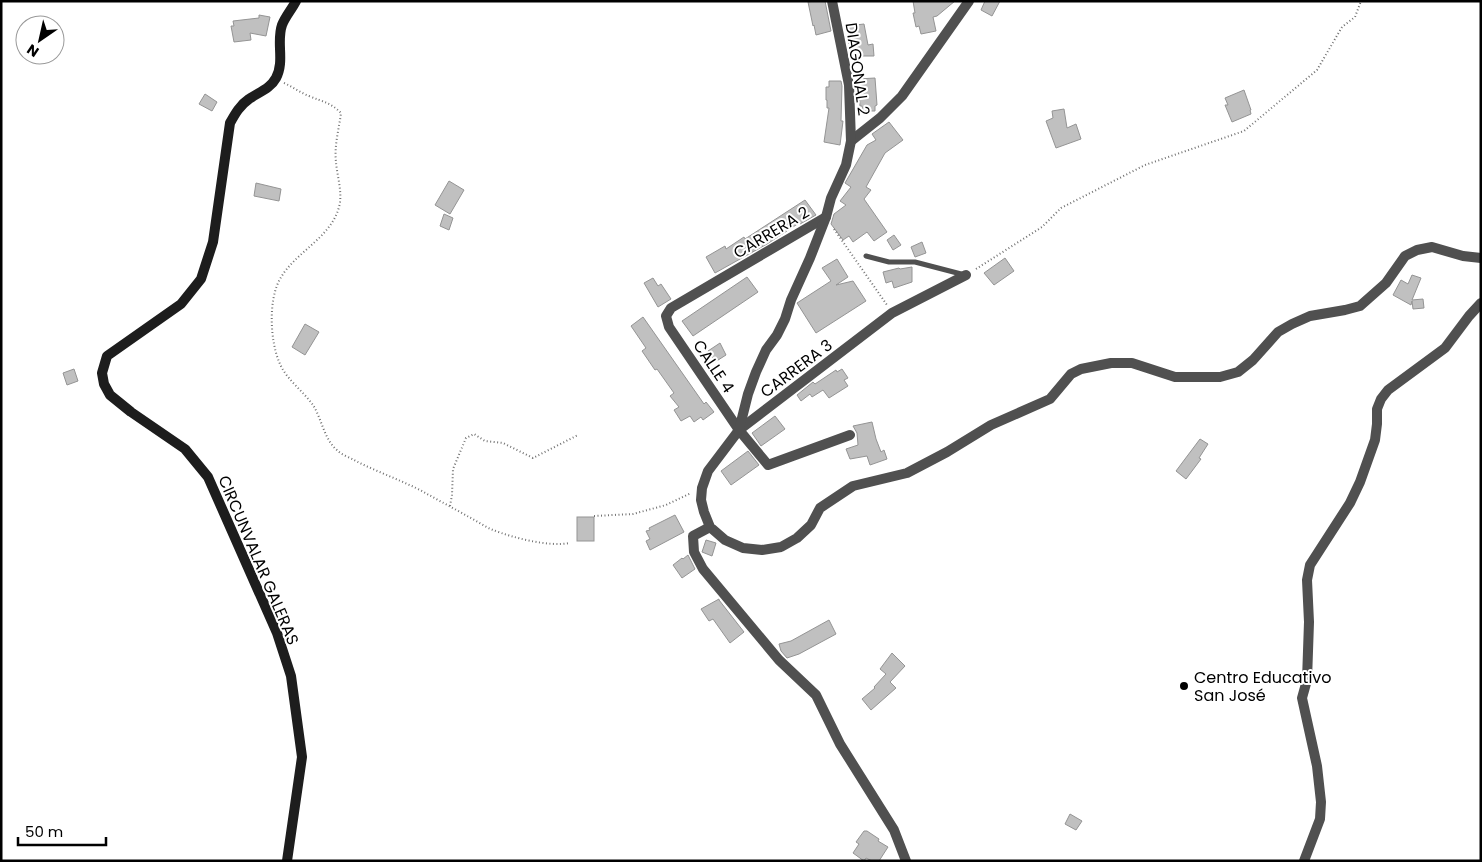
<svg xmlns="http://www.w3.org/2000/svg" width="1482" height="862" viewBox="0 0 1482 862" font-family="Poppins,sans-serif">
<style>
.building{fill:#c0c0c0;stroke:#949494}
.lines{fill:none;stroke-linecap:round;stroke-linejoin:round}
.path{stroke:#727272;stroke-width:2;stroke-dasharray:1 2.5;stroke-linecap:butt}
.service{stroke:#505050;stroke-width:5}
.minor{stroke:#505050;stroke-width:10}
.secondary{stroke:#1d1d1d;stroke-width:10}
.poi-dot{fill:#000;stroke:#fff;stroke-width:2}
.labels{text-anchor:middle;stroke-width:4;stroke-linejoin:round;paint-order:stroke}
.street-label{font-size:16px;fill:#000;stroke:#fff}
.poi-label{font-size:16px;fill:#000;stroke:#fff;text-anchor:start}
</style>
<rect width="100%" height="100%" fill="#fff"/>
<g class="building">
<path d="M814,1H825L831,31L816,35L814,25L813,26L808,2Z"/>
<path d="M913,1H955L937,16L933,17L936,31L921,34L919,26L916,27L913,13H915Z"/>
<path d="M985,1H1000L992,16L981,10Z"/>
<path d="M259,15L270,17L266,36L250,33L251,40L234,42L231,26H234L233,21L259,18Z"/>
<path d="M864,24L868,45L873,44L874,56H856L855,44H849L847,26Z"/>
<path d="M875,78L877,105L875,106V111H863L862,106H860L858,79Z"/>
<path d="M829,81H841L842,86L841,121H843L840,145L824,142L829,108H827V100H826V87H829Z"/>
<path d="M1244,90L1251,110H1250L1251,114L1232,122L1225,105H1228L1225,98Z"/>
<path d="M205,94L217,102L212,111L199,104Z"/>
<path d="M1064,109L1067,128L1076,124L1081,139L1056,148L1046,121L1053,118L1052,111Z"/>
<path d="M889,122L903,140L885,153L866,187L871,190L864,199L887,232L874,241L867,232L853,242L849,236L843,240L831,224L834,214L846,205L840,201L851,187L845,183L867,145L876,140L872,134Z"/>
<path d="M449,181L464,190L450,214L435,205Z"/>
<path d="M256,183L281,189L279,201L254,196Z"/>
<path d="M805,200L816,215L800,224L799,223L767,244L715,273L706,257L725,246L726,249L744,237L745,239Z"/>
<path d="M444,214L453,218L449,230L440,226Z"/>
<path d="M894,235L901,245L893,250L887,240Z"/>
<path d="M922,242L926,253L915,257L911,247Z"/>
<path d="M1005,258L1014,271L994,285L984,273Z"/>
<path d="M837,259L848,277L836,285L853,281L866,301L816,333L797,303L831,281L822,268Z"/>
<path d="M912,267V282L894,288L892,281L886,283L883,272L899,268L900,269Z"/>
<path d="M1412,275L1421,278L1412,300L1423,299L1424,308L1413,309L1412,301L1411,305L1393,295L1401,280L1408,284Z"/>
<path d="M747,277L758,292L693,336L682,321Z"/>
<path d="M653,278L658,286L661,284L671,299L658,307L644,283Z"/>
<path d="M643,317L704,404L706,402L714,412L703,420L701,417L694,422L690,416L681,421L674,410L679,407L670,396L674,393L657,369L655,370L642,351L646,348L631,326Z"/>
<path d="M305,324L319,332L305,355L292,347Z"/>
<path d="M720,343L726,355L715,362L708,351Z"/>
<path d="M74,369L78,381L67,385L63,373Z"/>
<path d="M842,369L848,378L844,380L848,386L829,398L823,390L812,397L810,394L801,401L797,395L813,382L815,384L836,370L837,372Z"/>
<path d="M775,416L785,429L761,446L752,433Z"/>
<path d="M872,422L876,439L881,452L884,450L887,459L870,465L867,456L850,459L846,449L858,445L857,433L853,426Z"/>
<path d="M1200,439L1208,444L1199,458L1201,459L1186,479L1176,471Z"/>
<path d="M748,451L759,465L731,485L721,471Z"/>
<path d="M675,515L684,532L650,550L646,541L650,539L646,531L650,530L649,528Z"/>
<rect x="577" y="517" width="17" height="24"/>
<path d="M706,540L716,543L712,556L702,552Z"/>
<path d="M688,555L695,569L682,578L673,565L682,558L683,559Z"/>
<path d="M719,600L744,632L730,643L713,619L709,621L701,609L719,599Z"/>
<path d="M829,620L836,634L799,654L787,658L781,651L779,644L791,641Z"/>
<path d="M892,653L905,666L890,682L896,688L871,710L862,699L875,688L874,687L886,674L880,669Z"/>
<path d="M1070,814L1082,821L1076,830L1065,824Z"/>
<path d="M864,831H867L879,839L878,841L888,847L879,861H872L866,858L864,861L853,853L859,844L856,842Z"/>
</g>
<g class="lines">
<g class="path">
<path d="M284,83C293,87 301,93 309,96C323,102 330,102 341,113C339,129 334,146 336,162C337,176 343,193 339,207C331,238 295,252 280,279C268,300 270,342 280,364C287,380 303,391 313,405C322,419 324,440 338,451C342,455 349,457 354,460C375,471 398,479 420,490C436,499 453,508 469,517C477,521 485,527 493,530C514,538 548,547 570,543"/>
<path d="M834,229L887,305"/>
<path d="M976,269L1042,227L1061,208L1145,165L1244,131L1317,70L1342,27L1355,17L1361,1"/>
<path d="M450,506L452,495L453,469L466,438L474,434L485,441L503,443L533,458L578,435"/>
<path d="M594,516L633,514L666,505L691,493"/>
</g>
<path class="service" d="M866,256L889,262H915L965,275"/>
<g class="minor">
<path d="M851,141L880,118L902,96L969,1"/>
<path d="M826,217L671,308L666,316L669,327L739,430L768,465L850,435"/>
<path d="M966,275L892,313L739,430L708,471L702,488L701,500L704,512L710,527L725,540L743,548L762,550L781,547L797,538L811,525L820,508L853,486L907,473L947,452L991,425L1050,399L1071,374L1081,369L1111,363H1132L1175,377H1220L1238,372L1253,360L1278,332L1292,324L1310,316L1345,310L1360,306L1386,283L1405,256L1417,250L1432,247L1463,256L1481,258"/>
<path d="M739,430L748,394L756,372L766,350L777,335L785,319L791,300L810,258L826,217L831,198L846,165L851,141L849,85L832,1"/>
<path d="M710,527L693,536L694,552L703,569L779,660L816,695L840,744L894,830L906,861"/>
<path d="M1304,861L1320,819L1321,802L1317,766L1302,698L1307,680L1309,622L1307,580L1310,565L1350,503L1360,482L1375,440L1377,424V409L1381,399L1388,390L1445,348L1469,316L1481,303"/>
</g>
<path class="secondary" d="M287,861L302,757L291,676L277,633L208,477L185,449L131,412L110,395L104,384L102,373L107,356L181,304L201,279L213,242L230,123C235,114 240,105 249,99C259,92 270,89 276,78C285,61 276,42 282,25C285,17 292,9 296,1"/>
</g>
<circle class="poi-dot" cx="1184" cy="686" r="5"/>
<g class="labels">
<g class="street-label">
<text transform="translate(858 69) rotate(82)" y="6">DIAGONAL 2</text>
<text transform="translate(771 232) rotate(-31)" y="6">CARRERA 2</text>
<text transform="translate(714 366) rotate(56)" y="6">CALLE 4</text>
<text transform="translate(796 368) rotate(-37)" y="6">CARRERA 3</text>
<text transform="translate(259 560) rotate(67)" y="6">CIRCUNVALAR GALERAS</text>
</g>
<g class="poi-label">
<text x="1194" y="683">Centro Educativo<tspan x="1194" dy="18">San José</tspan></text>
</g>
</g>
<rect width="1482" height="862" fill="none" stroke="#000000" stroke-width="5"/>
<g transform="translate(40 40) rotate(214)"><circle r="24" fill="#ffffff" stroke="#999999"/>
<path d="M0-4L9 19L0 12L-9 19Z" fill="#000000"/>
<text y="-8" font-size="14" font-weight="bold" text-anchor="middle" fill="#000000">N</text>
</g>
<path d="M18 837v8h88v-8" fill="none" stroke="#000000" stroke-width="2.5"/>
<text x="25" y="837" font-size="15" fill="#000000" stroke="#ffffff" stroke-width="4" paint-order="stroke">50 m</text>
</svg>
